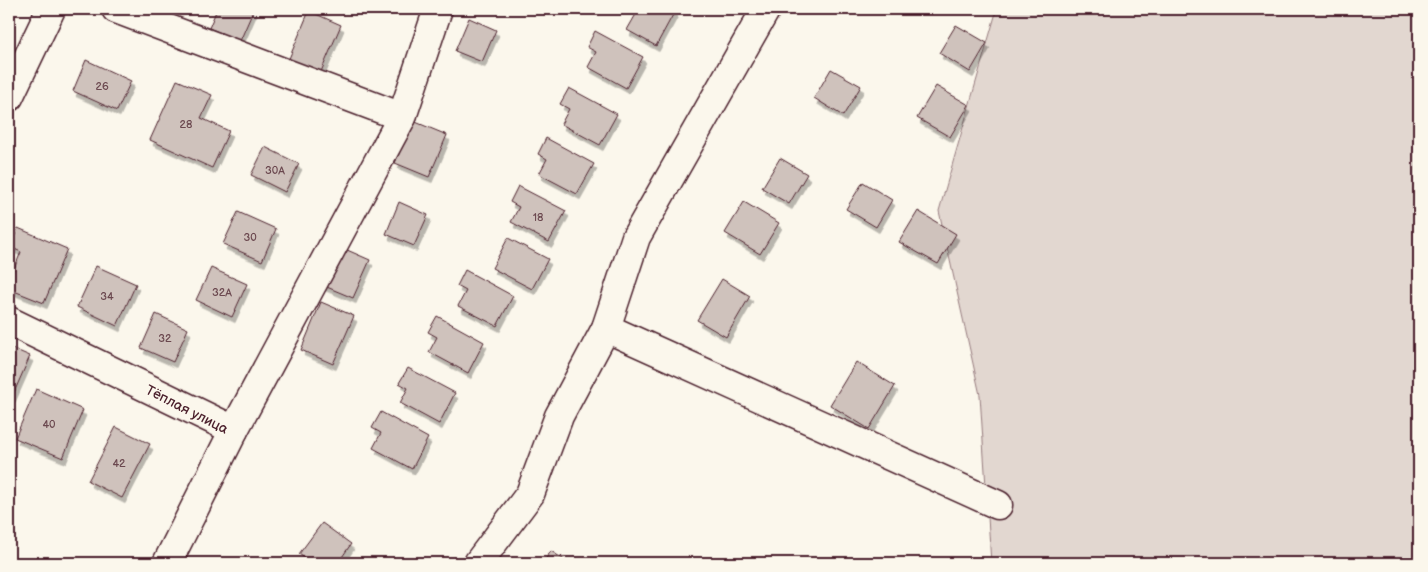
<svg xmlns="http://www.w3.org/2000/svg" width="1428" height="572" viewBox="0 0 1428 572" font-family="'Balsamiq Sans',sans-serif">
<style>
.green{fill:#e2d7d0;stroke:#967b7e}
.building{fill:#cfc2bc;stroke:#4a1f2b;filter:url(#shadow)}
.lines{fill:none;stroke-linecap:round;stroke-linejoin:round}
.minor-casing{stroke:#4a1f2b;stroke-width:31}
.minor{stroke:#fbf7ec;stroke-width:28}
.labels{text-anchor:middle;stroke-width:4;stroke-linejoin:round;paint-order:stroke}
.number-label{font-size:11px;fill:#6b484f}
.street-label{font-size:14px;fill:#4a1f2b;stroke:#fbf7ec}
</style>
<defs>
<filter id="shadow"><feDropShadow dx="3" dy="5.5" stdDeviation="0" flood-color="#0004"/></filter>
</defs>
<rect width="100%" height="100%" fill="#fbf7ec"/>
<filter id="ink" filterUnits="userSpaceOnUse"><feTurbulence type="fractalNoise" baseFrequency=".02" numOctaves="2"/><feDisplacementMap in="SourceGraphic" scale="10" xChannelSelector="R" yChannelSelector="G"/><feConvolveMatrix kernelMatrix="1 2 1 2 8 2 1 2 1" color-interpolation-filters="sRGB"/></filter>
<g filter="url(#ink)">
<path class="green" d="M997,9H1419V563H991L980,395L939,211Z"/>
<g class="building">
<path d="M217,9H254L240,41L209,28Z"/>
<path d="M639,9H672L675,11L656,46L627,30Z"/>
<path d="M309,11L341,25L320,74L288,61Z"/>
<path d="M469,18L496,30L482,62L455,51Z"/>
<path d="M956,25L987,43L970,72L939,53Z"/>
<path d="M595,31L643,57L626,88L588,67L596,52L587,47Z"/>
<path d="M86,60L131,81L117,111L73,91Z"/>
<path d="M831,69L861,86L843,116L814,98Z"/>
<path d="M177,80L212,95L201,118L229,131L212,168L150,140Z"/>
<path d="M936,86L969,105L950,137L917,118Z"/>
<path d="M569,88L617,114L600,145L561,124L569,109L560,104Z"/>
<path d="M413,121L447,135L429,177L395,163Z"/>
<path d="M546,138L594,164L577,194L539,174L547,159L538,154Z"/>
<path d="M265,147L299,164L285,192L251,175Z"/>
<path d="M780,158L807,174L789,204L762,188Z"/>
<path d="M863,182L892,200L876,227L846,209Z"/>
<path d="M518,186L566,211L549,242L511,222L519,207L510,202Z"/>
<path d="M399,202L428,215L414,246L386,234Z"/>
<path d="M744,202L779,223L760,254L725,233Z"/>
<path d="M918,211L956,234L938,264L899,242Z"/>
<path d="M238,212L276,229L262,261L223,244Z"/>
<path d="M18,228L67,249L44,303L9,289V281L21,252L10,247Z"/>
<path d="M508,238L548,259L532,289L492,268Z"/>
<path d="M338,246L370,260L353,298L322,285Z"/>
<path d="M96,266L136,284L117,326L77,307Z"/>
<path d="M211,268L247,284L232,317L196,300Z"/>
<path d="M465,270L513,296L497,326L458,306L466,291L457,286Z"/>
<path d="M722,279L750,296L726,337L697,320Z"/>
<path d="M321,302L354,316L333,364L301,350Z"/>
<path d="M156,314L188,329L173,362L141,348Z"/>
<path d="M437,316L484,342L468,373L429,352L437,337L428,332Z"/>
<path d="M9,347L30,356L12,397L9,395Z"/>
<path d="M856,362L895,386L869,429L830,405Z"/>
<path d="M408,368L455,393L439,424L400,403L408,388L399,383Z"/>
<path d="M36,389L83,410L63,458L15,438Z"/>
<path d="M381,412L428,438L412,469L373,448L381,433L372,428Z"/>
<path d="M116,427L150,444L122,498L88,481Z"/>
<path d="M322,523L351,544L338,563H311L299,554Z"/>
<path d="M551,551L569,563H543Z"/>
</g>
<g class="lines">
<defs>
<g id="minor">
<path d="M116,9L402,117"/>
<path d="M9,97L51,9"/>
<path d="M9,321L234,430L167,563"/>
<path d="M606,328L998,505"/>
<path d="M234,430L402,117L438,9"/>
<path d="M478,563L530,494L559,416L606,328L636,237L766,9"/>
</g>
</defs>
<use href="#minor" class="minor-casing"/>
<use href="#minor" class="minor"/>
</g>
</g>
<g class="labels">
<g class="number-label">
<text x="102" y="90">26</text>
<text x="186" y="128">28</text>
<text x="275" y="174">30А</text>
<text x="538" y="221">18</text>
<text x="250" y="241">30</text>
<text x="222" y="296">32А</text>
<text x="107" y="300">34</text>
<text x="165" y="342">32</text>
<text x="49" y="428">40</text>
<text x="119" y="467">42</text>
</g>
<g class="street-label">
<text transform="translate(187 409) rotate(27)" y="5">Тёплая улица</text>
</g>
</g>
<rect width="1428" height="572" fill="none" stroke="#fbf7ec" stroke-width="30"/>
<rect x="15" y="15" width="1398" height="542" fill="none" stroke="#4a1f2b" stroke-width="2" filter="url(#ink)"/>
</svg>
